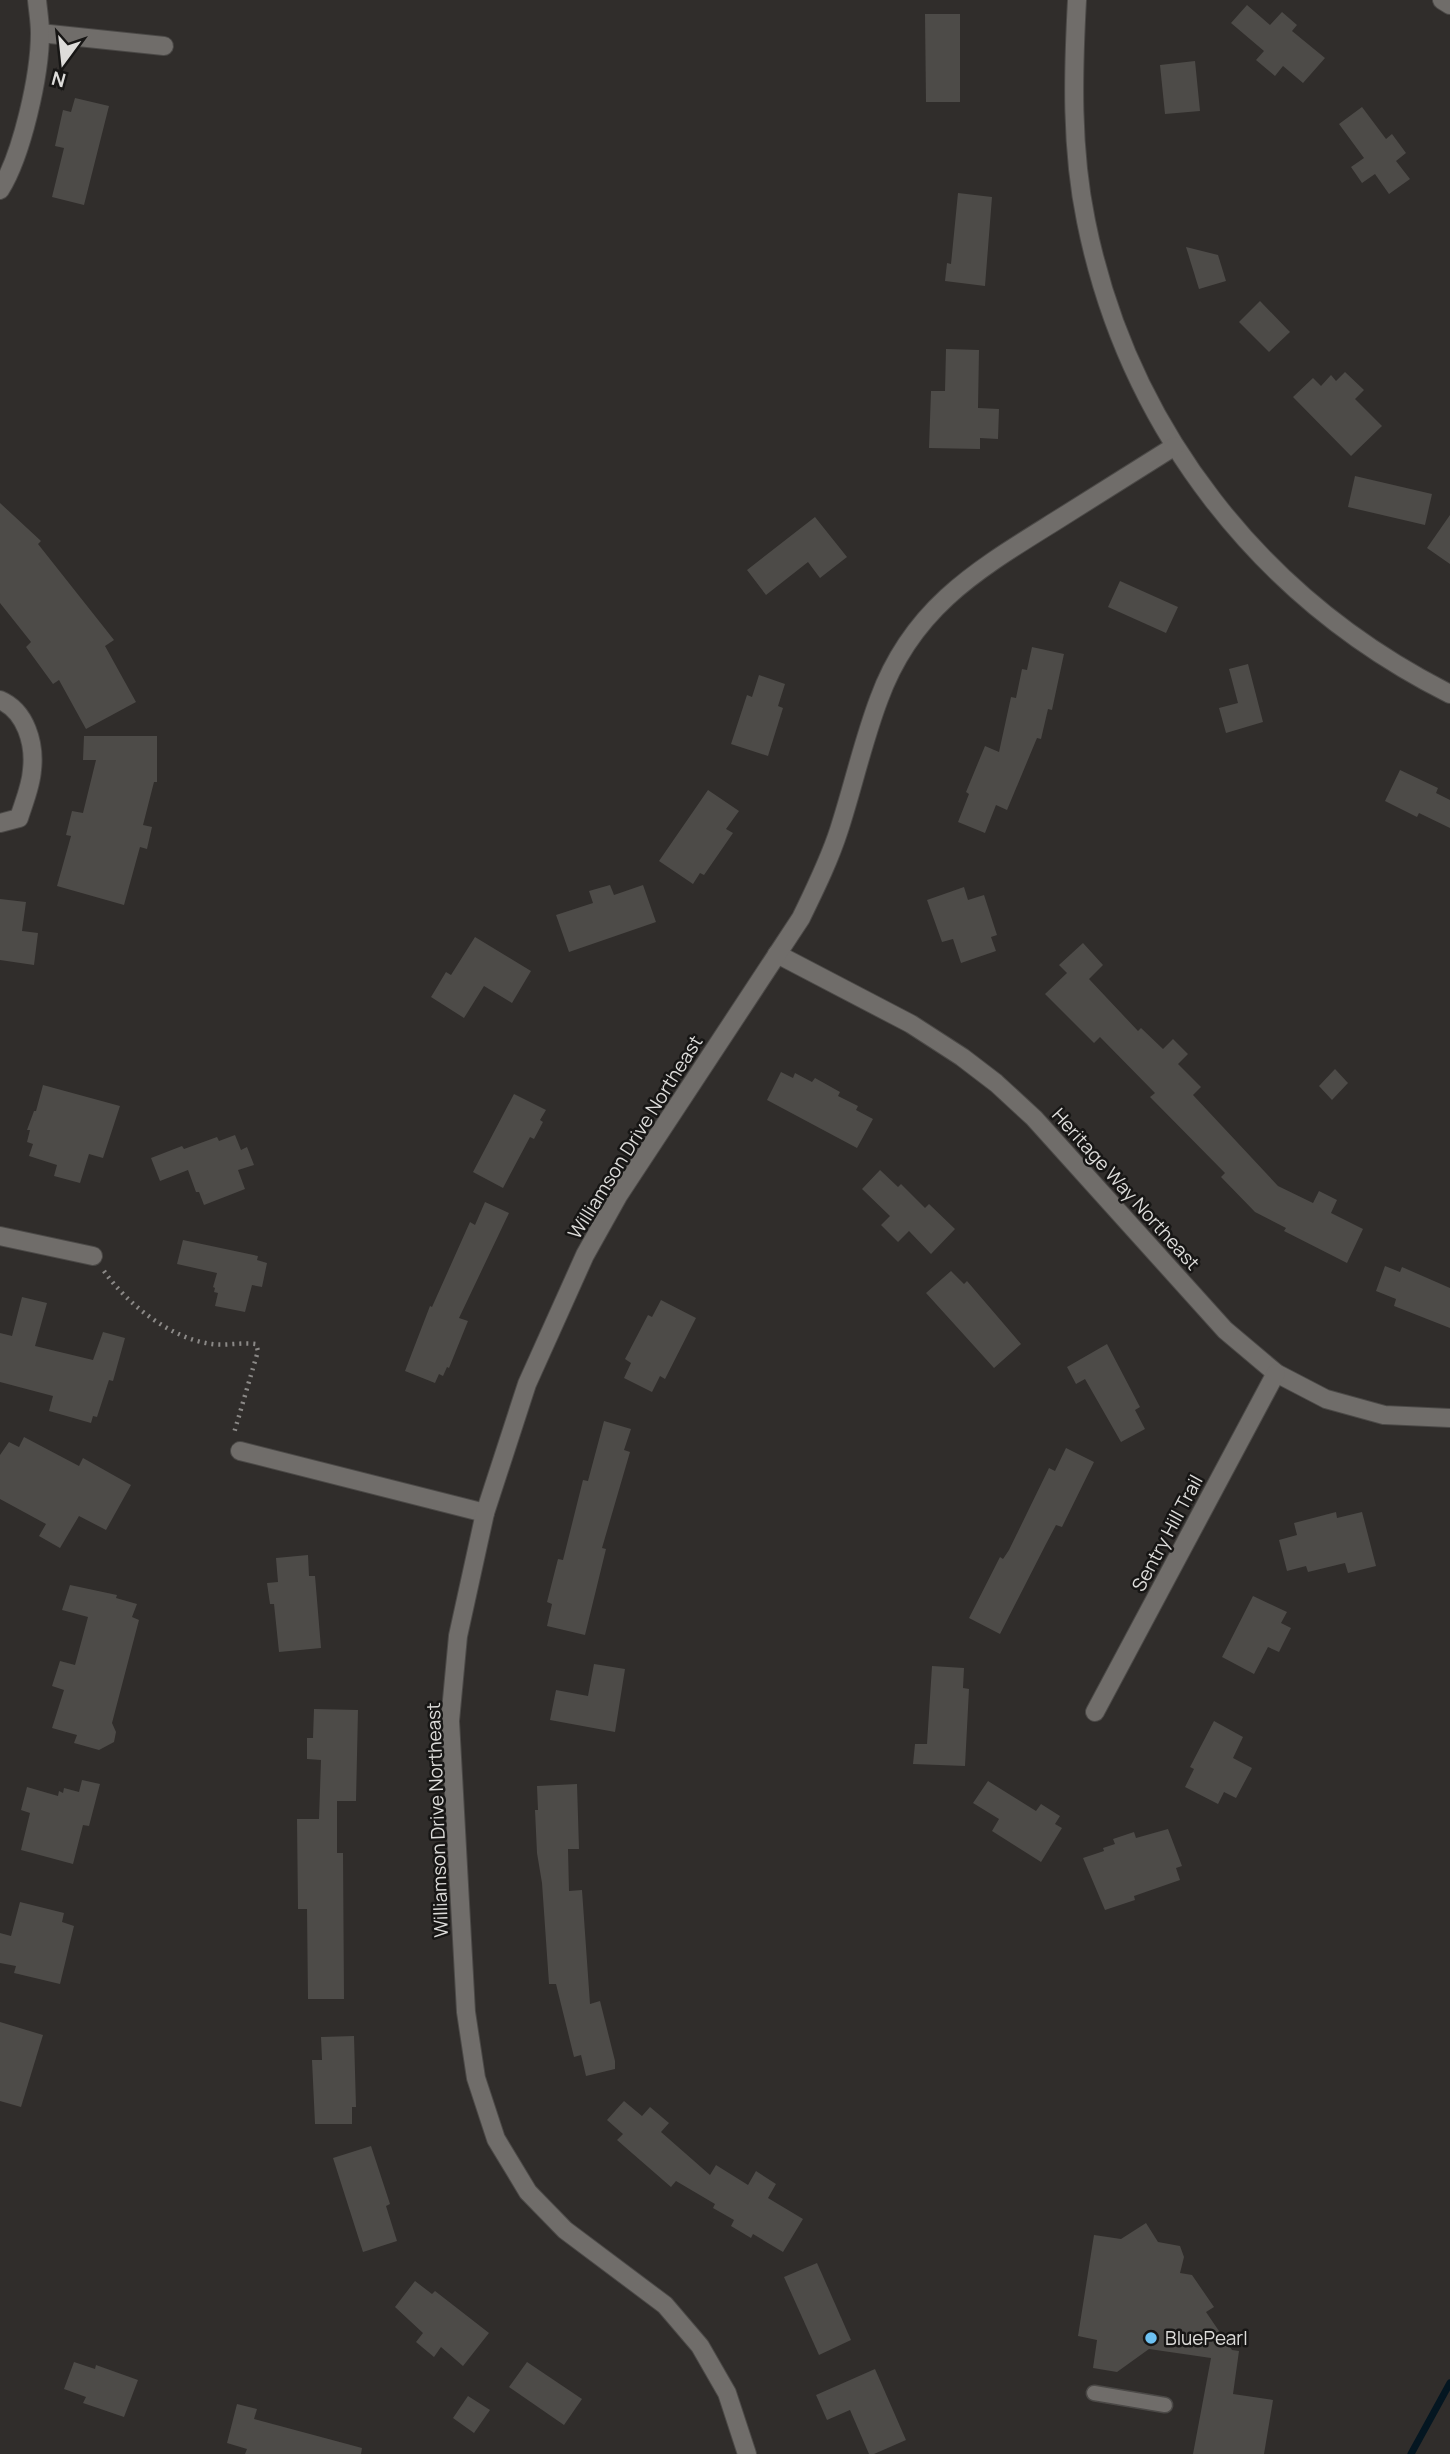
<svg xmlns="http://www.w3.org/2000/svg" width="1450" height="2454" viewBox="0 0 1450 2454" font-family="Manrope,sans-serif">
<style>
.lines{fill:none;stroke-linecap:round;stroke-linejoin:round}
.stream{stroke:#041621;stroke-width:7}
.building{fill:#4d4b48}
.service-casing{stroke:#4b4947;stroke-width:17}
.minor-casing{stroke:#4b4947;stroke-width:20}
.path{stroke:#8b8987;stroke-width:4.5;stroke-dasharray:2 5;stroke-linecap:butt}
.service{stroke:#706d6a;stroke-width:14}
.minor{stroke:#706d6a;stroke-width:18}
.poi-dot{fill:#6ec2f3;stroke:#171615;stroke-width:2.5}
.labels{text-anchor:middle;stroke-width:5;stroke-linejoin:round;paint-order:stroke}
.street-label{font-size:19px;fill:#dddcda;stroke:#171615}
.poi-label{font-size:19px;fill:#dddcda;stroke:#171615;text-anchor:start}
</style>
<rect width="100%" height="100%" fill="#302d2b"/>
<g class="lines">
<path class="stream" d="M1411,2454L1450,2383"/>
</g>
<g class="building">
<path d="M1247,5L1270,25L1282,12L1297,25L1292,31L1325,58L1303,83L1283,66L1275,76L1256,60L1264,51L1231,23Z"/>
<path d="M925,14H960V102H926Z"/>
<path d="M1195,61L1200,111L1165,114L1160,65Z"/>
<path d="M75,98L109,106L84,205L52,197L64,148L55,146L63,110L71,112Z"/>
<path d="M1362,107L1386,139L1392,134L1406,153L1396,161L1410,179L1389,194L1375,174L1362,183L1351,167L1364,158L1339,124Z"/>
<path d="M958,193L992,197L985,286L945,281L947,263L951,264Z"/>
<path d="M1186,247L1218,255L1226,281L1199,289Z"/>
<path d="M1260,301L1290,332L1269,352L1239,322Z"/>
<path d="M946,349L979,350L978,408L999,409L998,439L980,438V449L929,448L931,391H945Z"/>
<path d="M1345,372L1364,390L1355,399L1382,426L1351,456L1293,397L1313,378L1321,386L1331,375L1336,381Z"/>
<path d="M1355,476L1432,494L1425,525L1348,507Z"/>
<path d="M0,503L41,541L38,544L114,640L105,646L136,702L86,729L59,680L53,684L26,647L31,642L0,603Z"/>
<path d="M1450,515V564L1427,548Z"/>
<path d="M815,517L847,557L820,578L808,562L766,595L747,570Z"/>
<path d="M1120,581L1178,607L1166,633L1108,607Z"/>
<path d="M1032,647L1064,654L1052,710L1048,709L1041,739L1037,738L1007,810L996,805L985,833L958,822L969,794L966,792L985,746L999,752L1011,697L1016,698L1022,669L1027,670Z"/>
<path d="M1248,664L1263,722L1226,733L1219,708L1238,703L1229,669Z"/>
<path d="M759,675L785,684L778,706L783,708L768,756L731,744L747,695L752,697Z"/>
<path d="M84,736H157V782H154L143,825L152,827L147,849L140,847L124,905L57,886L71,836L66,835L72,811L83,813L96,760H83Z"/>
<path d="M1400,770L1438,788L1436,793L1450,800V828L1419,813L1417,817L1385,801Z"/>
<path d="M708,790L739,811L726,829L733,833L704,875L700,873L693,884L659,861Z"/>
<path d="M610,885L614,895L643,885L656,922L569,952L556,915L593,903L589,891Z"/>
<path d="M964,887L968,900L984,895L997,935L991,937L996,951L961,963L953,939L942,942L927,900Z"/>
<path d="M0,899L26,902L22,931L38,933L34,965L0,960Z"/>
<path d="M475,937L531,971L512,1003L484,986L464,1018L431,997L446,972L451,975Z"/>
<path d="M1083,943L1103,965L1089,979L1138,1031L1141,1028L1163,1049L1173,1039L1188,1054L1178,1064L1201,1087L1193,1095L1278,1186L1313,1203L1319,1191L1337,1200L1331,1213L1363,1229L1347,1263L1284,1231L1286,1228L1255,1212L1221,1177L1225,1173L1150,1097L1155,1093L1100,1037L1094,1043L1045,994L1067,973L1059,965Z"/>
<path d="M1335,1069L1348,1083L1332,1100L1319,1086Z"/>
<path d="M781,1072L793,1078L795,1073L812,1082L815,1078L840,1092L838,1096L858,1106L856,1110L873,1119L857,1148L767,1100Z"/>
<path d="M43,1085L120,1106L103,1158L89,1154L80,1183L54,1176L57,1165L29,1156L33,1144L27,1142L30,1130H27L34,1111H36Z"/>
<path d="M514,1094L546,1110L540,1120L543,1122L534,1139L530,1137L503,1188L473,1172Z"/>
<path d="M235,1135L241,1150L247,1147L254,1165L238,1170L245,1189L204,1205L199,1192H196L188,1170L160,1181L151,1158L182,1146L184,1149L217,1137L219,1141Z"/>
<path d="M880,1170L898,1187L901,1184L925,1208L929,1204L955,1229L931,1254L909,1231L898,1242L881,1225L890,1216L862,1189Z"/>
<path d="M485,1202L509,1213L459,1318L468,1321L449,1368L447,1367L443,1376L439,1374L435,1383L405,1371L430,1306L432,1307L470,1222L475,1225Z"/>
<path d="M183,1240L258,1256L257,1260L267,1263L262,1287L252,1285L245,1312L215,1306L218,1293L214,1292L215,1288L213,1287L217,1273L177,1264Z"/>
<path d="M1385,1266L1400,1272L1402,1267L1450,1288V1328L1394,1306L1396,1299L1376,1291Z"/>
<path d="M951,1271L964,1284L967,1281L1021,1344L994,1368L926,1293Z"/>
<path d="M22,1297L47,1303L35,1346L93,1360L103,1332L125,1338L113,1381L109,1380L97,1417L93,1416L91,1423L49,1411L53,1396L0,1382V1333L12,1336Z"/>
<path d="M661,1300L696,1318L665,1379L660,1376L652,1392L624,1378L631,1363L625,1359L648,1315L652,1317Z"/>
<path d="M1107,1344L1140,1407L1135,1410L1145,1429L1121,1442L1085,1379L1076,1384L1067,1367Z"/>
<path d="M604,1421L631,1429L624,1450L630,1452L602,1548L606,1549L585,1635L547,1626L552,1604L547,1602L558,1559L563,1560L583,1480L588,1481Z"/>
<path d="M24,1437L79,1466L83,1458L131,1485L106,1530L79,1516L60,1548L39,1536L46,1524L0,1499V1455L9,1442L19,1447Z"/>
<path d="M1066,1448L1094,1462L1062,1527L1056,1525L1046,1544L1000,1634L969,1618L1000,1557L1003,1559L1009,1550L1049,1468L1055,1471Z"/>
<path d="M1336,1512L1337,1518L1362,1512L1376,1566L1348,1573L1345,1563L1308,1572L1306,1566L1287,1571L1279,1540L1297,1535L1294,1523Z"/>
<path d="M308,1555L309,1576H315L321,1648L279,1652L274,1604H270L267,1583L278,1582L276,1558Z"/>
<path d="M70,1585L117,1595L116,1598L137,1604L132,1617L139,1620L112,1723L116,1732L114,1742L99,1750L74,1743L77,1735L52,1728L64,1690L52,1686L60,1661L75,1665L88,1617L62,1610Z"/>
<path d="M1253,1596L1287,1612L1281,1623L1291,1628L1279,1652L1268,1647L1254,1674L1222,1657Z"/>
<path d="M594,1664L625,1669L615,1732L550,1720L556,1690L588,1696Z"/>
<path d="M932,1666L964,1668L963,1688L969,1689L965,1766L913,1764L915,1744H927Z"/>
<path d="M314,1709L358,1710L356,1801H337V1853H343L344,1999H308L307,1909H298L297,1819H319L321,1760L307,1759V1738H313Z"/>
<path d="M1214,1721L1243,1737L1233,1758L1252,1768L1236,1798L1224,1792L1218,1804L1185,1787L1194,1769L1190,1767Z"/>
<path d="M82,1780L100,1784L89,1826L83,1825L73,1864L21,1850L30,1813L21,1810L27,1787L58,1796L59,1791L63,1793L64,1788L79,1792Z"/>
<path d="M988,1781L1036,1811L1041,1804L1060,1816L1055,1824L1062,1828L1041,1862L992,1831L999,1819L973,1803Z"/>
<path d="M577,1784L579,1849H568L569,1891L582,1890L590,2004L600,2001L615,2061V2069L586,2076L581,2055L574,2057L556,1984H549L542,1883L537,1853L535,1810H538L537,1786Z"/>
<path d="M1168,1829L1182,1866L1176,1868L1180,1880L1134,1896L1135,1900L1105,1910L1083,1858L1104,1851L1103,1848L1115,1844L1113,1839L1134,1832L1136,1838Z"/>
<path d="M20,1902L64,1913L62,1922L74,1926L60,1984L14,1973L16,1966L0,1963V1933L11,1936Z"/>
<path d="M0,2022L43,2035L21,2107L0,2101Z"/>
<path d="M354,2036L356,2107H352V2124H315L312,2060H322L321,2037Z"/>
<path d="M624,2101L642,2116L650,2107L669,2123L661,2132L710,2175L716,2165L748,2185L756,2171L776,2184L768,2198L803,2219L783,2252L753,2234L751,2238L731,2226L734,2220L713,2208L715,2204L676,2181L671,2187L617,2140L623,2134L607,2120Z"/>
<path d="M371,2146L390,2204L386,2206L397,2241L363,2252L333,2158Z"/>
<path d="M1146,2223L1158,2242L1180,2246L1184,2257L1180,2273L1192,2275L1214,2307L1206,2312L1232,2350L1239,2351L1233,2394L1273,2400L1264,2454H1193L1211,2358L1149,2349L1117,2372L1093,2368L1097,2340L1078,2336L1094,2235L1121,2239Z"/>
<path d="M817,2263L851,2340L819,2355L784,2277Z"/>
<path d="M415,2281L432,2294L435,2291L489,2333L463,2366L441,2347L434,2357L416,2342L423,2333L395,2307Z"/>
<path d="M74,2362L95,2369L96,2365L138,2380L124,2417L83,2403L86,2397L64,2389Z"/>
<path d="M527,2362L582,2399L564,2425L509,2387Z"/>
<path d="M875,2369L906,2440L874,2454H869L850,2410L827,2420L816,2395Z"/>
<path d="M468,2396L490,2410L474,2433L453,2418Z"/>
<path d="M237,2404L257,2409L254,2419L362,2448L361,2454H245L247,2449L227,2443Z"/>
</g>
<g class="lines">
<defs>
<path id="service" d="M1094,2393L1165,2405"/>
<g id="minor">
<path d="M1077,0C1073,74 1071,148 1086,221C1128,429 1261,599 1450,694"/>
<path d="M1442,0L1450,5"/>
<path d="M40,33L164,46"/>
<path d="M0,190C22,155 40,75 40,33C40,22 38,11 37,0"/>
<path d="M0,700C26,711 35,744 32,770C31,786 24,802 19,818L0,823"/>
<path d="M777,954L911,1024L962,1057L996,1083L1034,1118L1225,1330L1276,1373L1326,1399L1384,1415L1450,1418"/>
<path d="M0,1236L93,1256"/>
<path d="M240,1451L485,1513"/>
<path d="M1095,1712L1276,1373"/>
<path d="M747,2454L727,2393L700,2346L665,2305L565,2230L528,2192L496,2139L476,2078L466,2012L450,1721L458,1636L485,1513L527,1384L585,1255L618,1196L801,918C815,889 829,861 839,830C853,787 863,741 879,699C912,608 977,570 1054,522C1094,497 1134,472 1175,446"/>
</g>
</defs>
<use href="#service" class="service-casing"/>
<use href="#minor" class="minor-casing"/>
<path class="path" d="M104,1271C127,1304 171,1339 212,1344C226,1346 241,1342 256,1344L258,1351L234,1433"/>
<use href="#service" class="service"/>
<use href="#minor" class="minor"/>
</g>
<circle class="poi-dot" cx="1151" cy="2338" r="7"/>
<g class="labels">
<g class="street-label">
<text transform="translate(635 1137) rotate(-58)" y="7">Williamson Drive Northeast</text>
<text transform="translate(1126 1189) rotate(48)" y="7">Heritage Way Northeast</text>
<text transform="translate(1167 1533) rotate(-62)" y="7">Sentry Hill Trail</text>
<text transform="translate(437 1820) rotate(-92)" y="7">Williamson Drive Northeast</text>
</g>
<g class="poi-label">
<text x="1165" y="2345">BluePearl</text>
</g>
</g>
<g transform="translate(63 63) rotate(195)" stroke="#171615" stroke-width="5" paint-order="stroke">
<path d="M0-5L12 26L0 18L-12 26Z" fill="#dddcda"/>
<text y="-10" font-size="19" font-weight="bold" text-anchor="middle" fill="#dddcda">N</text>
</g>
</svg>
